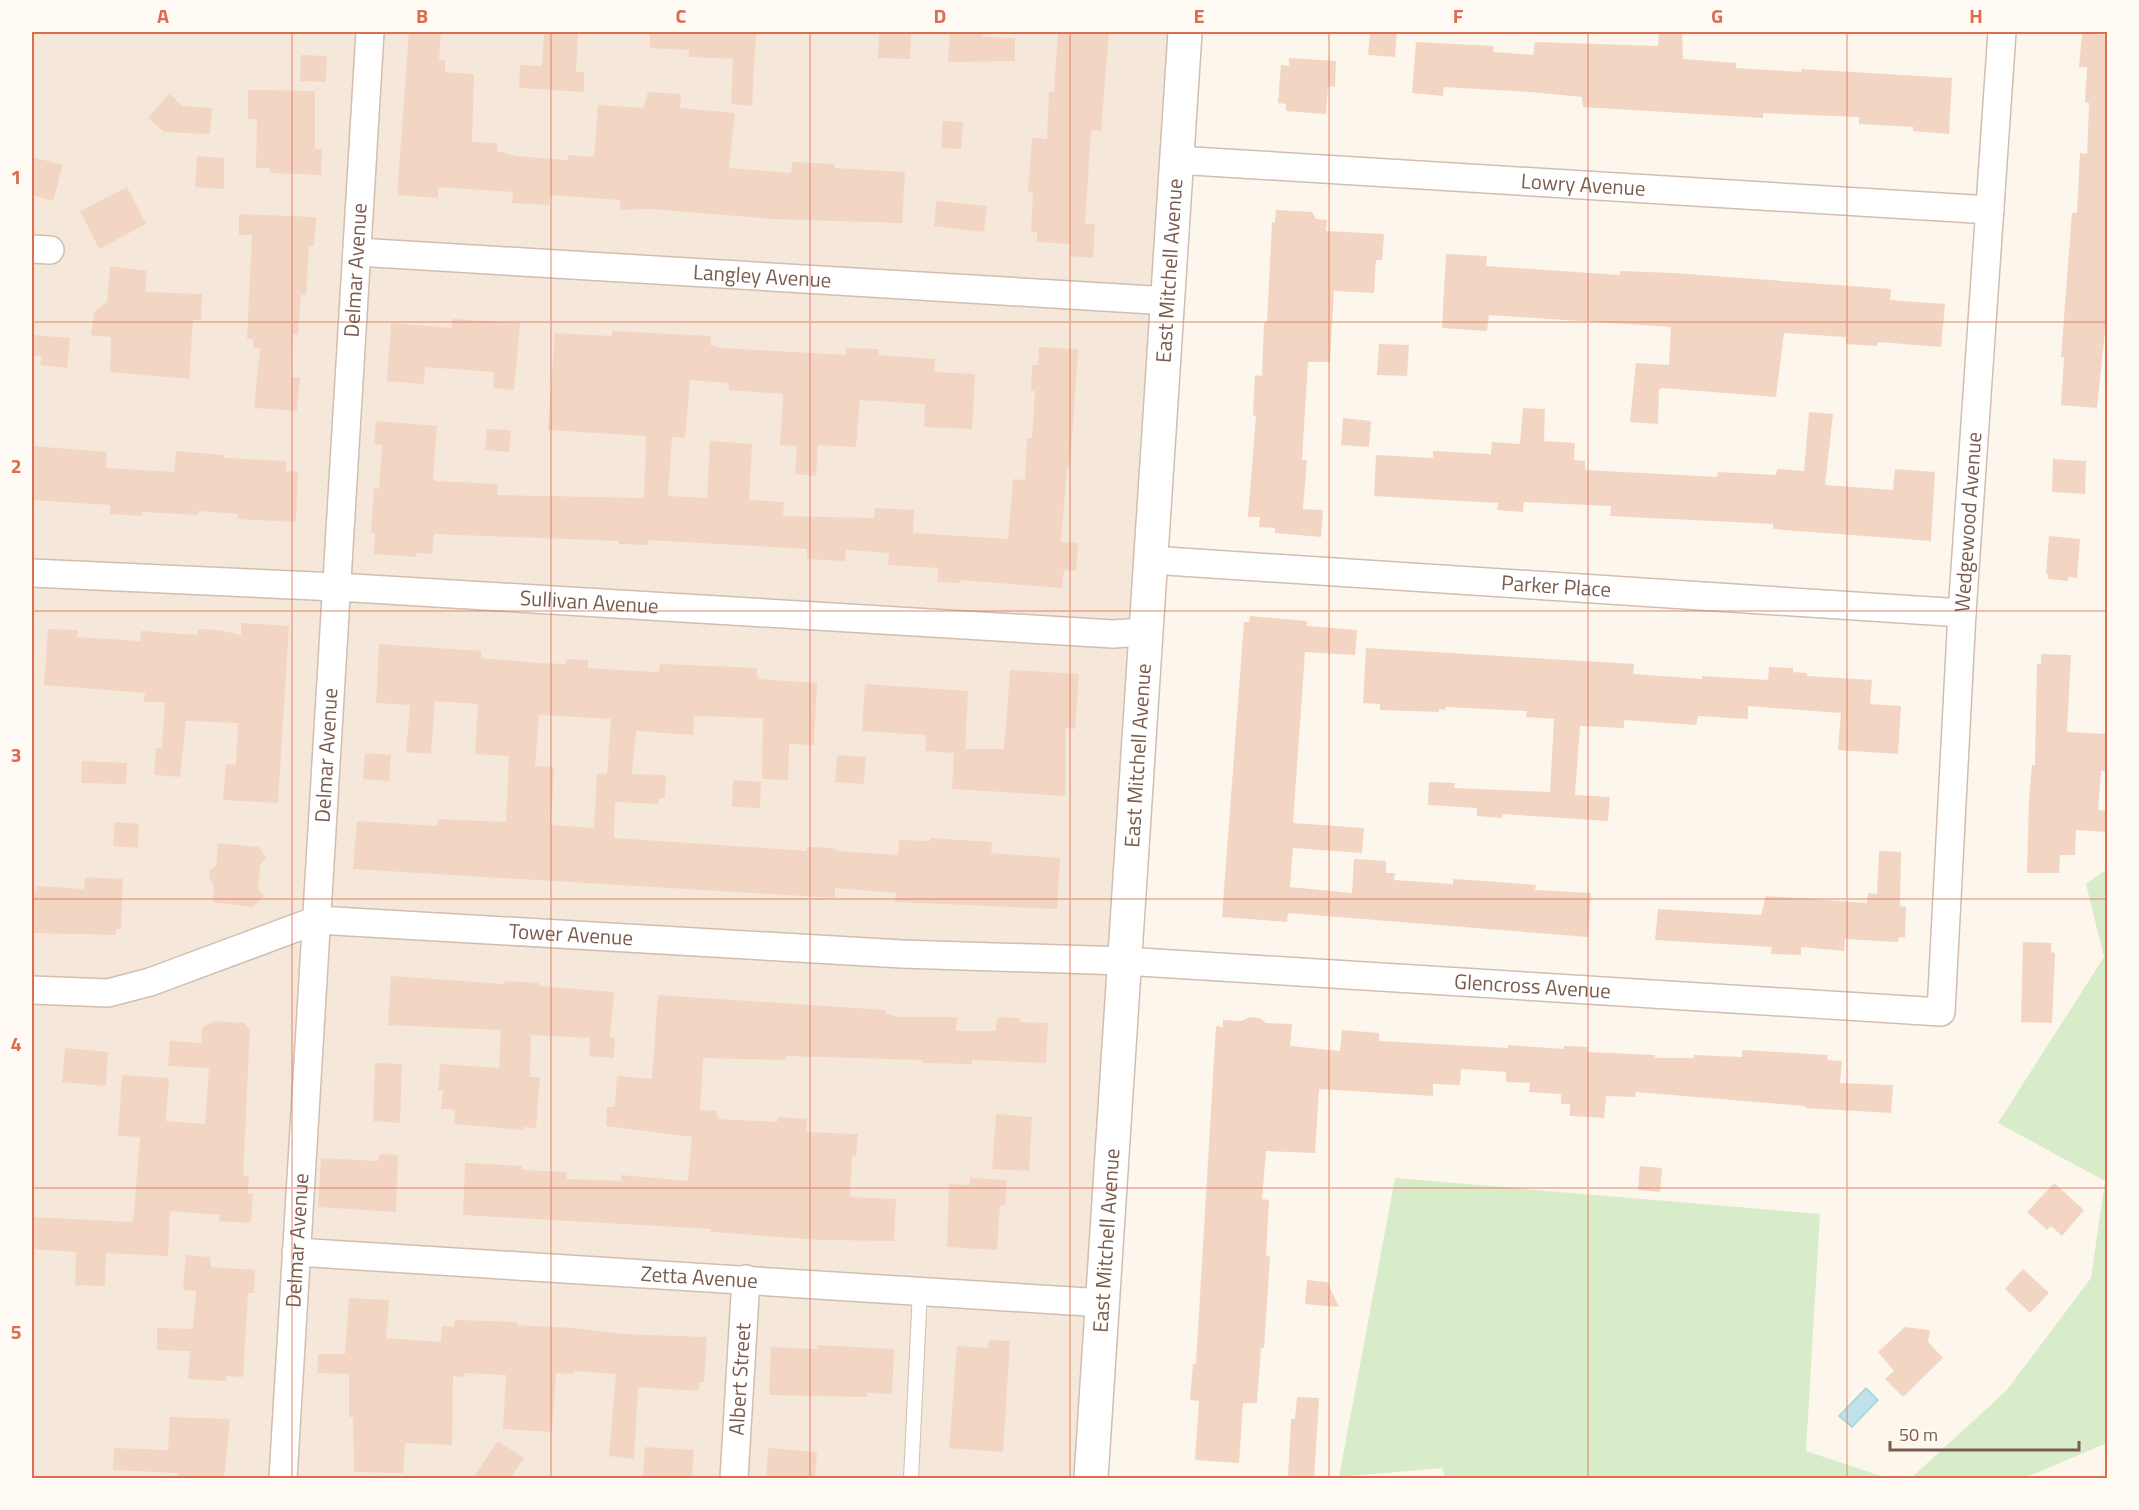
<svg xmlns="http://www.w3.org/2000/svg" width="2139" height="1510" viewBox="0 0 2139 1510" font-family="'Titillium Web',sans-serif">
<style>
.residential{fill:#f5e8da}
.green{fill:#d8ecc9}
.water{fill:#bfe3e8;stroke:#a5d3da;stroke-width:1.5}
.building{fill:#f3d5c3;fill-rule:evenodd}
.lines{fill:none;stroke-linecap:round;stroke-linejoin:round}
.service-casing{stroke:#d1beb0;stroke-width:16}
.minor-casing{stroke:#d1beb0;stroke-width:30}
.tertiary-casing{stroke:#d1beb0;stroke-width:36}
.service{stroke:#fff;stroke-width:14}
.minor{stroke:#fff;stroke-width:27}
.tertiary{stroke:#fff;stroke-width:33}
.grid{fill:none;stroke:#dc6d51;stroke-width:1.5;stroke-opacity:0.55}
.labels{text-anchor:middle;stroke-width:5;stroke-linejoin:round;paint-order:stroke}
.street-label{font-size:21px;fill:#7a5c4d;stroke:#fffaf3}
.neatline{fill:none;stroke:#dc6d51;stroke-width:2}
.grid-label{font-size:20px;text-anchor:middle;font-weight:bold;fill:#dc6d51}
</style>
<rect width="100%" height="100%" fill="#fdf6ec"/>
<path class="residential" d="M32,32H1185L1091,1478H32Z"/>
<g class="green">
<path d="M2107,869V1443L2024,1478H1911L2006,1391L2091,1278L2105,1181L1998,1123L2104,957L2086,884Z"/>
<path d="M1395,1178L1820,1214L1806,1451L1887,1478H1445L1442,1468L1339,1477Z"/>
</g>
<path class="water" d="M1866,1388L1878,1400L1852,1427L1839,1416Z"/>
<g class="building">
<path d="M409,32H441L439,60H445V72L474,74L472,142L498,143L497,151L516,156L568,160V155L594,157L598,105L643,108L648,92L681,94L680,108L735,113L729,168L791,173L792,162L835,164V168L905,172L902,223L772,219L651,209L620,210V200L550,195L549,205L512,203L513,192L438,187V198L397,195Z"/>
<path d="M544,32H578L576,72H584V92L519,88L520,65L542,66Z"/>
<path d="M650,32H756L752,106L731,104L733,59L689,57V50L650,48Z"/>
<path d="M879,32H911L910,59L878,58Z"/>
<path d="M950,32H983V37L1015,38V61L948,62Z"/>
<path d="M1058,32H1109L1101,131L1091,130L1085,224H1095L1093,258L1070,256L1071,244L1037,242V232H1031L1033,192H1028L1032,138L1047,139L1049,92H1054Z"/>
<path d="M1370,32H1397L1395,57L1368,55Z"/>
<path d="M1659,32H1682L1683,59L1736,63V68L1801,72L1802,69L1952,78L1949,134L1913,131V127L1859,124V117L1763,113V118L1583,107L1582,97L1530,92L1444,87L1443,96L1412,93L1416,42L1494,46L1493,52L1533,55L1535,42L1658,46Z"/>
<path d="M2082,33L2108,35V302L2097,408L2061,405L2064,357H2061L2072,213H2077L2080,153L2087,154L2089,103L2085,102L2087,67H2079Z"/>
<path d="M301,55L327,56L326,82L300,81Z"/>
<path d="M1289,58L1336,61L1335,87L1328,86L1326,114L1286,111V104L1278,103L1281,65L1289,66Z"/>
<path d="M248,90L315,91V149H322L321,175L270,173V168H256L257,119H248Z"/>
<path d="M169,94L183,106L212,108L210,134L164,132L148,118Z"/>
<path d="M943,121L963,122L961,149L941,148Z"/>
<path d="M197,156L224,158V189L195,187Z"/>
<path d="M32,157L63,165L53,201L32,195Z"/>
<path d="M127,187L146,224L99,249L80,211Z"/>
<path d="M936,201L987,206L984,232L934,226Z"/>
<path d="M1276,210L1312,212L1316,219L1327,220L1326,231L1384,234L1382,260H1376L1374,293L1334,291L1330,362H1308L1302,460H1307L1303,509L1323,510L1321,537L1275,533V528L1259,527L1260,517H1248L1256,416L1253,415L1255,375L1262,376L1264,322H1267L1272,222H1275Z"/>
<path d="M239,214L316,217L314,246H309L306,295H301L298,335H292L291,377H300L297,411L254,408L260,348H253V339H247L252,235H239Z"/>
<path d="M1446,254L1487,256L1486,266L1620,275V271L1674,273L1891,289L1890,300L1945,304L1941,347L1878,342L1877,346L1846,344V337L1784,333L1776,397L1662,388L1659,390L1658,424L1630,422L1636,363L1669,365L1671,327L1489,315L1487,331L1442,328Z"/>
<path d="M110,266L147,271L145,292L202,294L201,320H193L189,379L110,372L111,337L91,335L94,312L107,302Z"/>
<path d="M452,319L520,323L514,390L493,388L494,372L425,367L424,384L387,381L391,323L452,328Z"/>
<path d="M612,331L711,336L710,345L722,348L846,355V348L879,349V355L935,359L934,372L975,374L972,429L924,427L925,404L860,400L856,447L818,445L816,476L795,474L797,446L780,445L783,394L729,390V383L690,380L685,438L672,437L668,496L707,498L710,441L752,444L749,500L784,502L783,516L874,518L875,508L914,510L913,533L1008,539L1013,479L1025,480L1027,438H1032L1035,391H1031L1032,365H1038L1039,347L1078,349L1070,468H1067L1061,542L1078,543L1076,571L1064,570L1062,588L960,580V583L937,582L938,568L888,565L889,553L846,550L845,561L807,559V549L648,540V545L619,544V541L434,534L432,554L416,553V557L374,554L375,533H371L374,488L379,489L382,445L374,444L376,421L437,426L433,479L435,481L498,484L497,495L644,498L646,436L548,430L555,333L612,336Z"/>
<path d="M32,335L70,338L67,368L40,365L42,356L32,355Z"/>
<path d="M1379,344L1409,345L1407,376L1377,375Z"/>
<path d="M1523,408L1545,409L1544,441L1575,443L1574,460L1585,461V470L1717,477L1718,472L1776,475L1777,469L1804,471L1809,412L1833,414L1825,485L1893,490L1895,469L1935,472L1931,541L1773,529V524L1610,516L1611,506L1524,502L1523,512L1497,510L1498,503L1374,496L1376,455L1433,458V451L1491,454L1492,442L1520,444Z"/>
<path d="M1343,418L1371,421L1369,447L1341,445Z"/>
<path d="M487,429L511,430L509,452L485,450Z"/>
<path d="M32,446L107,452L106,468L174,472L176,451L224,455V458L286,461V471L298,472L296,522L237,519L238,514L198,511V515L142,512V516L110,514V505L32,500Z"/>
<path d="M2053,459L2086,461L2085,494L2052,492Z"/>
<path d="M2049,536L2080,539L2077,578L2068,577V581L2048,579V574H2046Z"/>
<path d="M1250,616L1307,621V626L1357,630L1355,655L1305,652L1293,823L1364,828L1362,853L1293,848L1290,887L1352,893L1354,859L1386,861V873H1395L1394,880L1453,884V879L1486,881L1536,885L1535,890L1591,893L1588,937L1288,913L1287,922L1222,917L1244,622H1249Z"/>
<path d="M241,623L289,626L278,803L223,800L226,764L236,765L238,723L186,721L180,777L154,775L156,748H162L165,702H144L145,693L44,685L48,629L78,630L77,637L140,641L141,631L197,635V629L219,630L241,635Z"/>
<path d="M379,644L481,651V658L539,663L565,664L566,659L588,660V668L655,672L659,671L660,664L757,668V679L817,683L814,745L789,744L788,780L762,779L763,718L694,716L693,735L636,731L632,774L666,775L665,798H659V804L615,802L614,838L807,851V847L833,848L837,851L898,855L899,840L930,841V838L992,842L991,853L1060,858L1057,909L895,902L896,893L835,888V898L353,869L357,821L437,826L438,819L506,822L509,756L475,754L478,704L435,701L431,754L406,752L410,705L376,703ZM539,715L611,719L607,774L597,773L594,828L551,825L554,767L535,766Z"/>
<path d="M1366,648L1634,664L1633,674L1702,679V676L1768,680L1769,667L1793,668V672L1807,673V676L1872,680L1870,704L1901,706L1898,754L1838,750L1841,713L1748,706V719L1698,716L1696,725L1624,720V728L1580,726L1575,795L1610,797L1608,821L1503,814L1502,818L1477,816V808L1428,805L1429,782L1455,783L1454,788L1550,792L1554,719L1526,717L1527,711L1446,707L1445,710L1439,709V712L1380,710V704L1363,703Z"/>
<path d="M2041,654L2071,655L2067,732L2108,734V771H2101L2098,810L2108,811V832L2076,830L2075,855H2060L2059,873H2027L2029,801L2032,765H2035L2037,664H2041Z"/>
<path d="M1010,670L1079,674L1075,729L1066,728L1065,796L952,789L954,753L925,751L926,735L862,731L865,684L968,691L965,749H1004Z"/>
<path d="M365,753L391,755L389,781L363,779Z"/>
<path d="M837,755L866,757L864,784L835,782Z"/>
<path d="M82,761L127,763L126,784L81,783Z"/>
<path d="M733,780L761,782L760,808L732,807Z"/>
<path d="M115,822L139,824L138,848L113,846Z"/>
<path d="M218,843L259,847L266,858L260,865L258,889L264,896L253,907L213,902L214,885L209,878L210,870L216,866Z"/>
<path d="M1879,851L1901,852L1900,906L1906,907L1905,938L1899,937L1898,942L1845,939L1844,951L1801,947V955L1771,954L1772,947L1655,940L1658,909L1761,915L1766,896L1867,903L1868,893L1877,894Z"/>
<path d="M85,877L123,879L121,929H116V935L32,933V893H36L37,886L84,889Z"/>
<path d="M2023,942L2051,943V952L2055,953L2052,1023L2021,1022Z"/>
<path d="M391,976L504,984L505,981L539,983V986L614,992L610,1037L615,1038L614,1058L589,1056L590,1038L531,1035L530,1077H540L536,1128L524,1127L523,1130L454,1124L455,1110L441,1109L443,1090H438L440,1064L499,1068L501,1030L388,1025Z"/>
<path d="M658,995L886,1010V1014L901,1017H957L956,1031H996L997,1017L1020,1018L1019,1022L1048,1023L1046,1063L972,1060V1064L922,1063V1060L786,1056L785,1060L703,1058L700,1110L717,1111V1119L777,1122L778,1117L807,1119L806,1132L858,1134L856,1157L852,1156L850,1197L896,1199L894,1241L822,1240L711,1232V1229L463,1215L465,1163L522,1166L521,1170L567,1172V1179L621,1181V1175L688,1181L692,1137L606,1126L607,1107H615L617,1076L652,1079Z"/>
<path d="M1249,1017L1260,1018L1266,1023L1292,1024L1290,1046L1340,1051L1342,1030L1379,1033V1041L1508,1048V1045L1564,1049V1046L1588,1047L1587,1052L1655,1055V1058H1694V1055L1742,1057V1050L1828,1055L1827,1060L1842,1061L1840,1083L1893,1085L1891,1113L1805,1108V1106L1636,1092L1635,1097L1606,1096L1604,1118L1570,1116V1104H1561V1094L1529,1092L1530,1083L1506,1082V1072L1461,1069L1460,1085L1433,1084V1096L1319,1089L1315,1153L1266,1151L1262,1199L1269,1200L1266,1256H1270L1264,1348H1261L1257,1403H1243L1239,1463L1195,1460L1199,1401L1190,1400L1193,1364H1196L1216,1026L1223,1027V1020L1242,1021Z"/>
<path d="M214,1021L244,1023L250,1029L243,1176H249L248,1193L253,1194L251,1223L219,1221L220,1215L170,1211L168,1256L106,1253L105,1286L75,1285L76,1252L32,1249V1217L133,1222L140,1137L118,1136L122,1075L169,1078L166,1121L205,1124L209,1068L168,1066L170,1041L201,1043L202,1028Z"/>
<path d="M65,1048L108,1052L106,1086L62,1082Z"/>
<path d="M375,1063L402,1064L400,1123L373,1121Z"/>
<path d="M996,1114L1032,1117L1029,1171L992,1169Z"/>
<path d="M379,1154L398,1155L396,1212L318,1207L321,1158L378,1161Z"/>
<path d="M1640,1166L1662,1168L1660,1192L1638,1190Z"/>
<path d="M970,1178L1007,1180L1005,1205H1000L997,1250L947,1247L949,1184L969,1185Z"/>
<path d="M2054,1183L2084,1210L2062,1236L2051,1226L2047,1230L2027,1212Z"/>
<path d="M186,1255L211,1257V1267L255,1270L254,1293H248L243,1377L226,1376V1381L188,1379L190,1351L157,1350V1328L193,1329L196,1291L183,1290Z"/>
<path d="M2023,1269L2049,1293L2030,1313L2005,1289Z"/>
<path d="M1307,1280L1327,1282L1339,1307L1305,1304Z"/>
<path d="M349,1298L389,1300L386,1338L441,1342L442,1326L454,1327L455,1320L517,1322V1325L573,1328L623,1334L707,1337L704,1382H699V1391L638,1387L634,1459L609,1456L616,1374L573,1371V1374L556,1373L552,1432L503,1429L506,1375L465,1373L464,1377L453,1376L452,1445L405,1443L403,1473L354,1472L353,1417H349V1374L317,1373L318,1354H345Z"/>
<path d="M1905,1327L1930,1330L1928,1342L1943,1358L1903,1397L1885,1379L1894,1371L1878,1352Z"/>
<path d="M989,1340L1010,1341L1003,1452L949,1448L957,1346L988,1348Z"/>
<path d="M817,1345L894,1349L892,1394L867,1393V1397L769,1395L771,1347L817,1349Z"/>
<path d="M1297,1397L1319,1398L1314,1478L1288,1476L1291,1419H1295Z"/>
<path d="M170,1417L230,1419L224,1479H177L178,1473L113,1470L114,1448L168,1450Z"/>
<path d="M498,1441L524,1458L510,1479H472Z"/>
<path d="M645,1447L694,1450L692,1479H643Z"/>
<path d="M768,1448L817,1452L815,1479H766Z"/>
</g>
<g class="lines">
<defs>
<path id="service" d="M911,1478L920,1290"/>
<g id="minor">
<path id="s1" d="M1176,160L1990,210"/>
<path d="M32,249L50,250"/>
<path id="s2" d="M357,252L1169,301"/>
<path id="s3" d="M1151,560L1962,613"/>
<path id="s4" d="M32,573L337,587L1113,634L1146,632"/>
<path id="s5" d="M32,990L108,993L150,982L317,920L902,954L1124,961L1941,1012L1962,613L2002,32"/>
<path id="s6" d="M296,1252L1103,1303"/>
<path id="s7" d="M283,1478L370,32"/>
<path id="s8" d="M734,1478L746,1279"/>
</g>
<g id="tertiary">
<path id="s9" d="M1091,1478L1185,32"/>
</g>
</defs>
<use href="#service" class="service-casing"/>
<use href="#minor" class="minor-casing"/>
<use href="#tertiary" class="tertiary-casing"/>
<use href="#service" class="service"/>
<use href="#minor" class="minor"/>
<use href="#tertiary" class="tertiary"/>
</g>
<path class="grid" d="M292,32V1478M551,32V1478M810,32V1478M1070,32V1478M1329,32V1478M1588,32V1478M1847,32V1478M32,322H2108M32,611H2108M32,899H2108M32,1188H2108"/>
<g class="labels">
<g class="street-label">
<text dy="7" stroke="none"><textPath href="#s1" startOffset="408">Lowry Avenue</textPath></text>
<text dy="7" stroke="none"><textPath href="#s7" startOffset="1210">Delmar Avenue</textPath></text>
<text dy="7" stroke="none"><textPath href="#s9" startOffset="1210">East Mitchell Avenue</textPath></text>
<text dy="7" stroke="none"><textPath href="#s2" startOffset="406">Langley Avenue</textPath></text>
<text dy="7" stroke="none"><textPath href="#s5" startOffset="2415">Wedgewood Avenue</textPath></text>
<text dy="7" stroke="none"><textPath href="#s3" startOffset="406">Parker Place</textPath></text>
<text dy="7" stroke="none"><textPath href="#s4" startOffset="558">Sullivan Avenue</textPath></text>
<text dy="7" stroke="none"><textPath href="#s7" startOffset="724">Delmar Avenue</textPath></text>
<text dy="7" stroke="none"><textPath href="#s9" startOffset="724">East Mitchell Avenue</textPath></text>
<text dy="7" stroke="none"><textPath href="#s5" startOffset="552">Tower Avenue</textPath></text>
<text dy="7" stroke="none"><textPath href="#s5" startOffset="1515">Glencross Avenue</textPath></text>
<text dy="7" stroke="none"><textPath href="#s7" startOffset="238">Delmar Avenue</textPath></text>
<text dy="7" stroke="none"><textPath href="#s9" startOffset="238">East Mitchell Avenue</textPath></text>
<text dy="7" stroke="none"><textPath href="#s6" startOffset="404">Zetta Avenue</textPath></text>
<text dy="7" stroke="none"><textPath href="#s8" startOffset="99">Albert Street</textPath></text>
</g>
</g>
<rect width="2139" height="1510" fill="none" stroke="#fffaf3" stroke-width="66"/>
<path d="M1890 1441v9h189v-9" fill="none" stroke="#7a5c4d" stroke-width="3"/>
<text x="1899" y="1441" font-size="18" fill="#7a5c4d" stroke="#fffaf3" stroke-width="4.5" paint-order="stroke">50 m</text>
<rect x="33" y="33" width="2073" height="1444" class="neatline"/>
<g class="grid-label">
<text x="163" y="23">A</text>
<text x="422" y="23">B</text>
<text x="681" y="23">C</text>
<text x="940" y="23">D</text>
<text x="1199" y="23">E</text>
<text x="1458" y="23">F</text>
<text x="1717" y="23">G</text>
<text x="1976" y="23">H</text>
<text x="16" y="184">1</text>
<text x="16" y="473">2</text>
<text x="16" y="762">3</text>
<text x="16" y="1051">4</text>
<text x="16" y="1339">5</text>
</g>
</svg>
